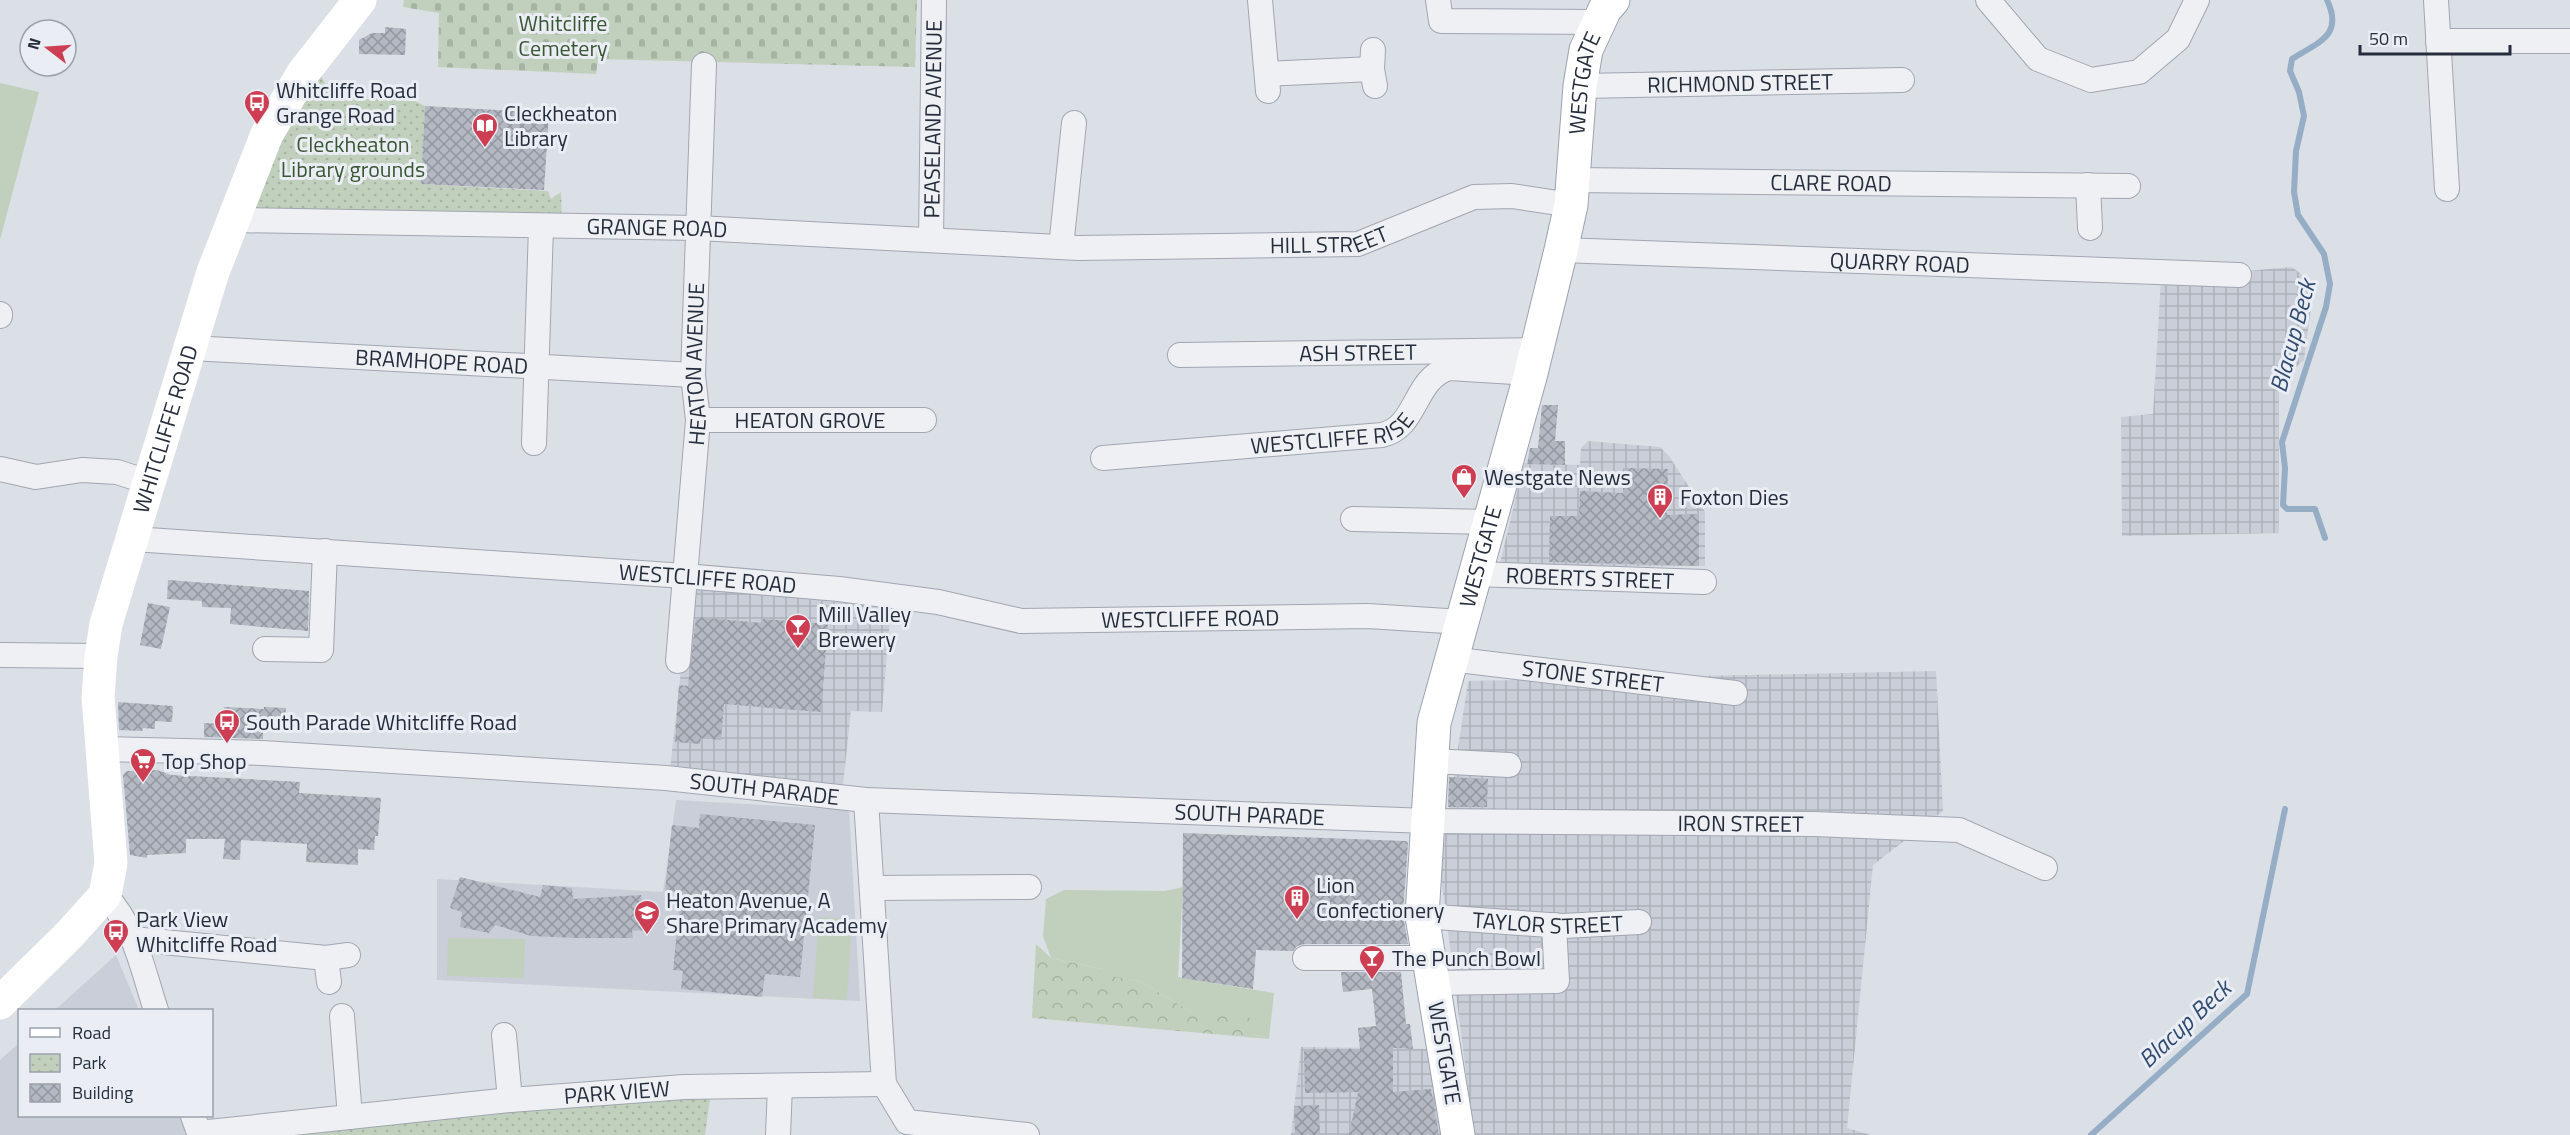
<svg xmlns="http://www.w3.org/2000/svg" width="2570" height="1135" viewBox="0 0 2570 1135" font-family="'Titillium Web',sans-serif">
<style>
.built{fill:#c9ced8}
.industrial{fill:url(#industrial-grid)}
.green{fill:#c1d0bc}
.forest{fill:url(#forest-crowns)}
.cemetery{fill:url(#cemetery-stones)}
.park{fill:url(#park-dots)}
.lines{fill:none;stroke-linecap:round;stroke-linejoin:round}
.stream{stroke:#96adc6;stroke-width:6}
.building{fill:url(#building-cross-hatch)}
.minor-casing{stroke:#a1a6b0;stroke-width:26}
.primary-casing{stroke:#9ba3b1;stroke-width:35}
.minor{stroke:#eef0f4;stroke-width:24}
.secondary{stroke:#fff;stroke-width:33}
.primary{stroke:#fff;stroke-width:33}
.labels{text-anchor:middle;stroke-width:6;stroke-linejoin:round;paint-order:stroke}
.park-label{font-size:22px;fill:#395733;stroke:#eaeef4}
.street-label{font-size:22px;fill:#252d3c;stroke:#eaeef4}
.poi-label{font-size:22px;fill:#252d3c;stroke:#eaeef4;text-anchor:start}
.water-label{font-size:24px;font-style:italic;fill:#304b6f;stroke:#eaeef4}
</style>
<defs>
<pattern id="industrial-grid" width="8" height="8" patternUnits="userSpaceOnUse" patternTransform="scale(1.5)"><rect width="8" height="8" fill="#c9ced8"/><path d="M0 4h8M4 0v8" fill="none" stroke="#acb1ba"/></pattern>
<pattern id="forest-crowns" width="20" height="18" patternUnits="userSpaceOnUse" patternTransform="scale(1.5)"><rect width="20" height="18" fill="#c1d0bc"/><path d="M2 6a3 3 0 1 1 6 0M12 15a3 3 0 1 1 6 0" fill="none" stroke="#a6b3a2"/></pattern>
<pattern id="cemetery-stones" width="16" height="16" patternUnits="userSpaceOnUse" patternTransform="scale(1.5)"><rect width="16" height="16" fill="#c1d0bc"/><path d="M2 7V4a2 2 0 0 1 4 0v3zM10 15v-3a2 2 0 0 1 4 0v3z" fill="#a6b3a2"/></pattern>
<pattern id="park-dots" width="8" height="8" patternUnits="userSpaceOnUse" patternTransform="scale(1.5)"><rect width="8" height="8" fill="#c1d0bc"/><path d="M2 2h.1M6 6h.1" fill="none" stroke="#a6b3a2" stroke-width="1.8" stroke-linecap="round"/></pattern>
<pattern id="building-cross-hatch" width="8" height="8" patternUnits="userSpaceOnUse" patternTransform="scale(1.5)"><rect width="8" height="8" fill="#b3b8c2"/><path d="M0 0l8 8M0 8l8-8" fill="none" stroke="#91969f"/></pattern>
</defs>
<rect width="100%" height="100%" fill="#dbdfe6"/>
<g class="built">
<path d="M676,800L849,810L860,1001L437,980V879L663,892Z"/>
<path d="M116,955L139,1010H55Z"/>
<path d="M19,1043L20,1116H183L191,1135H0V1060Z"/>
</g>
<g class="industrial">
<path d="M2292,267L2314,284L2304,360L2279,382V533L2122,536L2121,417L2153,414L2161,279Z"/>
<path d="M1588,441L1660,447L1669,456L1705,512V566L1499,567L1524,463L1580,465L1581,448Z"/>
<path d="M690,588L891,607L882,712L851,711L843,785L670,770Z"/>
<path d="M1936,671L1943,811L1873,865L1847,1128L1871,1135H1474L1440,869L1468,681Z"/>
<path d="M1301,1047L1433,1049L1447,1135H1291Z"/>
</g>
<g class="green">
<path d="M0,83L39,92L0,240Z"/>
<path d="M1183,887L1178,977L1274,993L1269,1039L1196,1015L1140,981L1115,977L1102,969L1051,958L1043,936L1046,899L1064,890L1165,891Z"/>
<path d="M819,917L852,919L847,1000L813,998Z"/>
<path d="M448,938L525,939L524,978L447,976Z"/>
</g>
<path class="forest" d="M1036,944L1051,958L1102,969L1116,977L1140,981L1196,1015L1208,1008L1251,1018L1253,1034L1269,1039L1032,1018Z"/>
<path class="cemetery" d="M404,0H917L915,67L598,59L596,74L438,67L439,13L403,7Z"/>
<g class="park">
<path d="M318,71L334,99H411L425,106L421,184L548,191L551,199L561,192L562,223L244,213Z"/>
<path d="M711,1092L705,1135H270Z"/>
</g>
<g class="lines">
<g class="stream">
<path d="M2325,538L2315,509H2287L2283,505L2285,468L2282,442L2326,307L2330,284L2324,254L2298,215L2294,192L2296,151L2304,116L2299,92L2290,71L2292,59C2318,42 2344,36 2327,0"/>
<path d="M2091,1135L2247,994L2285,809"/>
</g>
</g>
<g class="building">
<path d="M385,27L406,29L405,55L359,54V40L372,33H385Z"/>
<path d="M425,106L549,113L544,190L421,184Z"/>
<path d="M1542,405H1558L1555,441H1565V465L1527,464L1530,448H1538Z"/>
<path d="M1623,468L1668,469L1667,515L1699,514V566L1549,562L1550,516H1579L1580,491L1623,493Z"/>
<path d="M168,580L309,591L308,631L230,624L231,608L202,607V601L167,599Z"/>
<path d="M148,603L170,607L161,649L140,645Z"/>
<path d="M696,617L762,623L763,619L828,624L821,712L724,704L721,740L701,738L700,744L675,742L679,685L688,686Z"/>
<path d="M118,702L173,706L172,722L155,721V729L143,728L142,731L119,730Z"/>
<path d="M224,707L264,709V707L286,708L285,718L277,729L263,728V739L204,737V723L223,724Z"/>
<path d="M157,770L171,775L300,782L299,793L381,798L378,836H375L374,850L358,849V865L306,862L307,844L241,840L240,860L223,859L225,839H186V853L147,855V858L130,855L123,775L127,771Z"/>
<path d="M1449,777L1488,779L1487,807H1448Z"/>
<path d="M700,814L815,825L800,977L765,974L762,997L681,989L683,971L673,970L681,893L665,891L672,825L699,828Z"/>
<path d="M1183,833L1406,841L1408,843L1403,915L1408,944H1305L1297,946L1293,951L1256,950L1253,989L1182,978Z"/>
<path d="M460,877L540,897L543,885L572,888L573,899L641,895L646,930L632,931L633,938H577L531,936L495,925L489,933L460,927L462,912L450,908Z"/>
<path d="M1341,972H1401L1406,1024H1410L1413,1049L1393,1048V1092L1431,1089L1439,1135H1349L1358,1092L1305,1093L1304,1050L1360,1049L1358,1028L1376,1026L1372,989L1343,992Z"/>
<path d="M1319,1105L1320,1135H1295L1294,1106Z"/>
</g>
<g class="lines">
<defs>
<g id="minor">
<path d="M1260,0L1268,91"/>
<path d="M1438,0L1441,21L1599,22"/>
<path d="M1988,0L2038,59L2091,80L2139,72L2178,39L2197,0"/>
<path d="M2436,0L2447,189"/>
<path d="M2438,41H2570"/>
<path d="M1373,50L1372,69L1375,86"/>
<path d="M1267,74L1372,69"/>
<path id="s1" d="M1580,86L1902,80"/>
<path id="s2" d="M1573,180L2128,186"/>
<path d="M2088,185L2090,228"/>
<path id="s3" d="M234,220L697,228L1078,248L1358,244L1474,197L1512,196L1571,205"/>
<path id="s4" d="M931,239L934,0"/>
<path d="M1061,247L1074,123"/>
<path id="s5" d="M1561,250L2239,275"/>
<path d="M0,316V314"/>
<path id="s6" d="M190,348L693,375"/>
<path id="s7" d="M1180,355L1537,350"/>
<path id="s8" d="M698,420H924"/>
<path d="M534,443L541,227"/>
<path id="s9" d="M1103,458L1382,435C1418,427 1413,379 1449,368L1531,373"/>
<path d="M0,469L36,477L82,470L117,472L151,483"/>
<path d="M1353,519L1489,522"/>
<path id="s10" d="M133,539L685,576L839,589L938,602L1021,621L1368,616L1462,622"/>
<path id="s11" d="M1474,574L1704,582"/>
<path d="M265,649L321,650L325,551"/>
<path d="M0,655L101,656"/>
<path id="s12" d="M1450,659L1735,693"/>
<path id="s13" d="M678,661L698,420L693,375L704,65"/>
<path id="s14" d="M103,749L262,753L666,778L866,800L1427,821L1814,824L1959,830L2045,868"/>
<path d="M1432,761L1509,765"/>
<path d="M866,800L884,1084L907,1122L1027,1135"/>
<path d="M872,888L1029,887"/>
<path d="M105,895C135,926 143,971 156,1010"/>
<path id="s15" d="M1422,916L1563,926L1639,922"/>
<path d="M133,939L326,958L348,955"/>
<path d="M326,958L329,982"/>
<path d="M1305,958H1429"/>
<path d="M1432,983L1557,981L1554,925"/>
<path d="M342,1016L350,1117"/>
<path d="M504,1035L510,1100"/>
<path id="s16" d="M193,1116L199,1133L510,1100L684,1087L884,1084"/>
<path d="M778,1135L780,1086"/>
</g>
<g id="primary">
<path id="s18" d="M1458,1135L1422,916L1434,723L1531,373L1561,250L1571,205L1580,86L1586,50L1605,9L1613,0"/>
</g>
</defs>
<use href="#minor" class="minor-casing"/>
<use href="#primary" class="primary-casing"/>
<use href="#minor" class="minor"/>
<path class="secondary" id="s17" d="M0,1003L69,935L105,895L111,863L98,697L101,656L106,624L213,272L267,134L303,73L360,0"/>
<use href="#primary" class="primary"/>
</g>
<defs>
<symbol id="bus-pin" viewBox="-11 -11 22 30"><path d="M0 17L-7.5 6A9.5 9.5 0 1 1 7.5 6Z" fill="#cd3e52" stroke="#eaeef4"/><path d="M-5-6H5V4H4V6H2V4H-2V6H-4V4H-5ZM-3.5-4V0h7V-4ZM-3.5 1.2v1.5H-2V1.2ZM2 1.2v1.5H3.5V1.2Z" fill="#fff"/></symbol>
<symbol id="library-pin" viewBox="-11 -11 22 30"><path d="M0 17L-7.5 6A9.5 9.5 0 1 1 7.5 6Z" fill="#cd3e52" stroke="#eaeef4"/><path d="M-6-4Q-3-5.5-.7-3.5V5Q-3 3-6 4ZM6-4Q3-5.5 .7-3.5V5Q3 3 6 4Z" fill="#fff"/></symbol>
<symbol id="shop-pin" viewBox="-11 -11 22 30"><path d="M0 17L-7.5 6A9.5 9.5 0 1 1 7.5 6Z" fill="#cd3e52" stroke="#eaeef4"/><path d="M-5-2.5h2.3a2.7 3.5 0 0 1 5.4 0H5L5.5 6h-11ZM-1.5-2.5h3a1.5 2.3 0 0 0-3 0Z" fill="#fff"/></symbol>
<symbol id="building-pin" viewBox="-11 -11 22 30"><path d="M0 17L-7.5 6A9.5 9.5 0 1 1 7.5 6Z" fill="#cd3e52" stroke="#eaeef4"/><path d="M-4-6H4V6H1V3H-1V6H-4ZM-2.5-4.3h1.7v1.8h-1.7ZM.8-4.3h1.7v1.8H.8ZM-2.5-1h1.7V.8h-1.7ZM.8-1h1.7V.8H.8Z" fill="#fff"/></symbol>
<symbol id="bar-pin" viewBox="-11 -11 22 30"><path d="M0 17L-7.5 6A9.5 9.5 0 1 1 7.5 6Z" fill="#cd3e52" stroke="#eaeef4"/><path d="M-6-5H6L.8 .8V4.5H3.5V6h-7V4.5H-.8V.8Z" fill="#fff"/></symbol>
<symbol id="supermarket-pin" viewBox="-11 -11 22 30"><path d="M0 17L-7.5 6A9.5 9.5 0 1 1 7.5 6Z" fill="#cd3e52" stroke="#eaeef4"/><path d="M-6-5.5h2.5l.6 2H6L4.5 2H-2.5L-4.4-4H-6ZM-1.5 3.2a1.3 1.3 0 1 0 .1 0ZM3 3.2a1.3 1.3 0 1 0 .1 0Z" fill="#fff"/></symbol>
<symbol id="school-pin" viewBox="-11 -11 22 30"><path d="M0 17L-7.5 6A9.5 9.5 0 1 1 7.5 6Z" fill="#cd3e52" stroke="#eaeef4"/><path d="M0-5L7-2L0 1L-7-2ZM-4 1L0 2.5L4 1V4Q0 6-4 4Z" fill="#fff"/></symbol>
</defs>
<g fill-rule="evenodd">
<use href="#bus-pin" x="242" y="88" width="30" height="40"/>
<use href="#library-pin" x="470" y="111" width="30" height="40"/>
<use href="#shop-pin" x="1449" y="462" width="30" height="40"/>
<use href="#building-pin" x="1645" y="482" width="30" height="40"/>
<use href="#bar-pin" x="783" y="612" width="30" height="40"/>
<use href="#bus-pin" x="212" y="707" width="30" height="40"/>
<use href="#supermarket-pin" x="128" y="746" width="30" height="40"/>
<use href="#building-pin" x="1282" y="883" width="30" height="40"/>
<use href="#school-pin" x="632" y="898" width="30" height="40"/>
<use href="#bus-pin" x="101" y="917" width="30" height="40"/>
<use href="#bar-pin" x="1357" y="943" width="30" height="40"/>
</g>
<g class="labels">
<g class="park-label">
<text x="563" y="31">Whitcliffe<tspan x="563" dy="25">Cemetery</tspan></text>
<text x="353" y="152">Cleckheaton<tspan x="353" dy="25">Library grounds</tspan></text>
</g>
<g class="street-label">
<text dy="8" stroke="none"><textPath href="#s1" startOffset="160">RICHMOND STREET</textPath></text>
<text dy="8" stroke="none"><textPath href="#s18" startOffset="1074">WESTGATE</textPath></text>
<text dy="8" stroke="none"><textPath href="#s4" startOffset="120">PEASELAND AVENUE</textPath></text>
<text dy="8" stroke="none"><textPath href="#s2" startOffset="258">CLARE ROAD</textPath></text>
<text dy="8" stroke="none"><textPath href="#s3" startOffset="423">GRANGE ROAD</textPath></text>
<text dy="8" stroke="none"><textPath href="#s3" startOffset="1096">HILL STREET</textPath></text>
<text dy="8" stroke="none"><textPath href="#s5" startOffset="339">QUARRY ROAD</textPath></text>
<text dy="8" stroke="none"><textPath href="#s7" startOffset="178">ASH STREET</textPath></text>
<text dy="8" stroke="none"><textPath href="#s6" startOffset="252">BRAMHOPE ROAD</textPath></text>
<text dy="8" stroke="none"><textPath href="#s13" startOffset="298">HEATON AVENUE</textPath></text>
<text dy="8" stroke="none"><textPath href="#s8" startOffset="112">HEATON GROVE</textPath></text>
<text dy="8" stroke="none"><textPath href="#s9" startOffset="231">WESTCLIFFE RISE</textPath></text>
<text dy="8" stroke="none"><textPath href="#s17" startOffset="627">WHITCLIFFE ROAD</textPath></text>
<text dy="8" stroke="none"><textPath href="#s18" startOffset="588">WESTGATE</textPath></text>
<text dy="8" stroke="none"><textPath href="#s11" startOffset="116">ROBERTS STREET</textPath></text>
<text dy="8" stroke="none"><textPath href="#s10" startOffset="576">WESTCLIFFE ROAD</textPath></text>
<text dy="8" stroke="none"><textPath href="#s10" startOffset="1062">WESTCLIFFE ROAD</textPath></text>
<text dy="8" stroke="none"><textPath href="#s12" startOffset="144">STONE STREET</textPath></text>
<text dy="8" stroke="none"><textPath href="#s14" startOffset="663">SOUTH PARADE</textPath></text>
<text dy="8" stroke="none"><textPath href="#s14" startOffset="1149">SOUTH PARADE</textPath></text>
<text dy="8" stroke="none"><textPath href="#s14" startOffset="1640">IRON STREET</textPath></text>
<text dy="8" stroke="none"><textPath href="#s15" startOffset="126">TAYLOR STREET</textPath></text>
<text transform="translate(1445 1053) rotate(80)" y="8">WESTGATE</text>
<text dy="8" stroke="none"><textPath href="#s16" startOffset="438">PARK VIEW</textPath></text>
</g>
<g class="poi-label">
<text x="276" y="98">Whitcliffe Road<tspan x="276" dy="25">Grange Road</tspan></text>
<text x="504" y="121">Cleckheaton<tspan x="504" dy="25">Library</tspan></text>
<text x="1484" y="485">Westgate News</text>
<text x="1680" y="505">Foxton Dies</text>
<text x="818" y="622">Mill Valley<tspan x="818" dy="25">Brewery</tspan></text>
<text x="246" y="730">South Parade Whitcliffe Road</text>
<text x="162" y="769">Top Shop</text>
<text x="1316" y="893">Lion<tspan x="1316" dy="25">Confectionery</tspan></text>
<text x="666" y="908">Heaton Avenue, A<tspan x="666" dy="25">Share Primary Academy</tspan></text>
<text x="136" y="927">Park View<tspan x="136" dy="25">Whitcliffe Road</tspan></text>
<text x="1392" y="966">The Punch Bowl</text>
</g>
<g class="water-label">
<text transform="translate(2293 336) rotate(-75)" y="8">Blacup Beck</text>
<text transform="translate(2185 1024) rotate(-43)" y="8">Blacup Beck</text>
</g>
</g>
<rect x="18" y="1009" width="195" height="108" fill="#eaeef4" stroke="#9ba1aa" stroke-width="1.5"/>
<rect x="30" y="1028" width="30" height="9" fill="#ffffff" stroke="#9ba1aa" stroke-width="1.5"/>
<text x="72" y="1039" font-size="18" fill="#252d3c">Road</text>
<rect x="30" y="1054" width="30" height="18" fill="url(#park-dots)" stroke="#9ba1aa" stroke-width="1.5"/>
<text x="72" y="1069" font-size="18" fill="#252d3c">Park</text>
<rect x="30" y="1084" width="30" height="18" fill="url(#building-cross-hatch)" stroke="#9ba1aa" stroke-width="1.5"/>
<text x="72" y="1099" font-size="18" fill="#252d3c">Building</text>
<g transform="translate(48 48) rotate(287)"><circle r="28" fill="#eaeef4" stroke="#9ba1aa" stroke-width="1.5"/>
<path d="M0-4.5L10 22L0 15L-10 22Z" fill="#cd3e52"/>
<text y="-9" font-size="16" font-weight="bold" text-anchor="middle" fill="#252d3c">N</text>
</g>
<path d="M2360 45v9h150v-9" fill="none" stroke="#252d3c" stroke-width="3"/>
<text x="2369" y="45" font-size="18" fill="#252d3c" stroke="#eaeef4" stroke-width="4.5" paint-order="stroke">50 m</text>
</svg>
